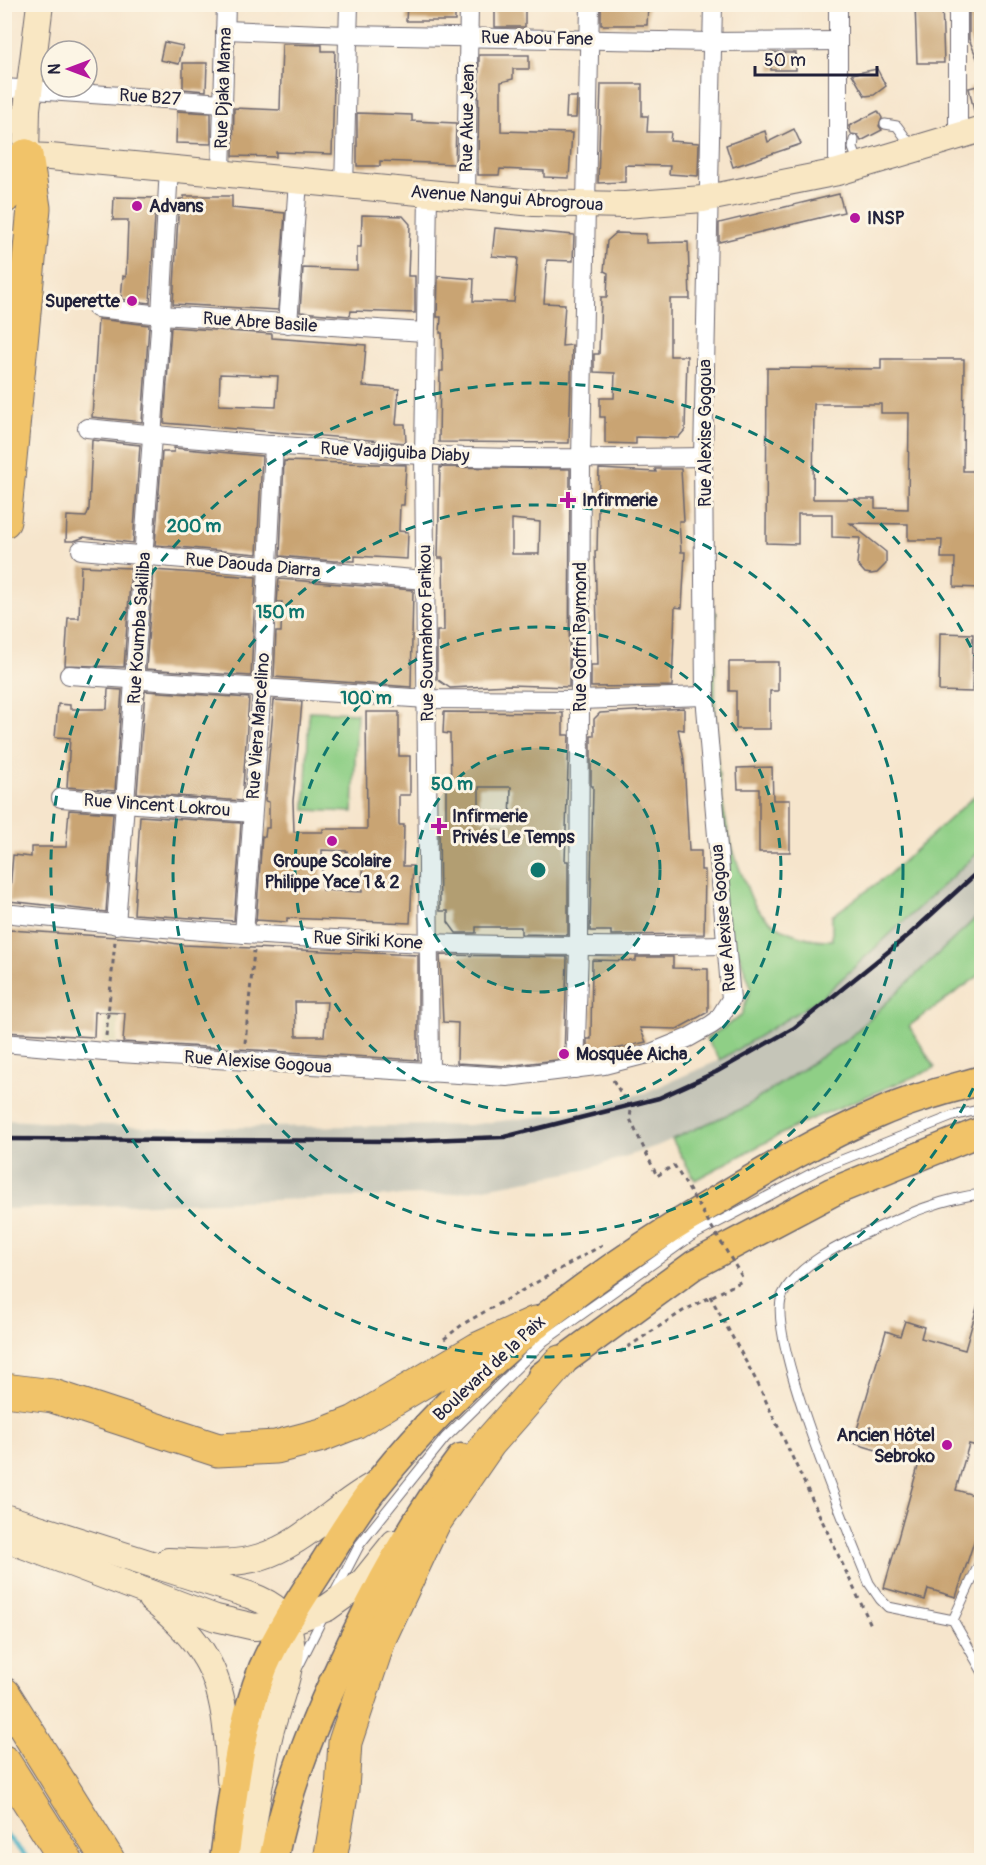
<svg xmlns="http://www.w3.org/2000/svg" width="986" height="1865" viewBox="0 0 986 1865" font-family="Pangolin,sans-serif">
<style>
.built{fill:#e2dcba}
.industrial{fill:#c5c5b8}
.green{fill:#8fcf86;stroke:#587860;stroke-width:1.5}
.lines{fill:none;stroke-linecap:round;stroke-linejoin:round}
.stream{stroke:#48b3c6;stroke-width:4.5}
.building{fill:#c9a473;fill-rule:evenodd}
.lane-casing{stroke:#6c666e;stroke-width:11}
.street-casing{stroke:#6c666e;stroke-width:20}
.secondary-casing{stroke:#6c666e;stroke-width:28}
.primary-casing{stroke:#6c666e;stroke-width:31}
.highway-casing{stroke:#6c666e;stroke-width:35}
.path{stroke:#6c666e;stroke-width:3;stroke-dasharray:4.5 4.5;stroke-linecap:butt}
.lane{stroke:#fff;stroke-width:9}
.street{stroke:#fff;stroke-width:18}
.secondary{stroke:#f9e7c3;stroke-width:26}
.primary{stroke:#f1c369;stroke-width:28}
.highway{stroke:#f1c369;stroke-width:33}
.rail{stroke:#22223b;stroke-width:4.5}
.path-bridge{stroke:#6c666e;stroke-width:3;stroke-dasharray:4.5 4.5;stroke-linecap:butt}
.ring{fill:none;stroke:#0f766e;stroke-width:3;stroke-dasharray:10 8}
.poi-dot{fill:#b5179e;stroke:#fcf5e5;stroke-width:2}
.labels{text-anchor:middle;stroke-width:6;stroke-linejoin:round;paint-order:stroke}
.street-label{font-size:18px;fill:#22223b;stroke:#fcf5e5}
.poi-label{font-size:18px;font-weight:bold;fill:#22223b;stroke:#fcf5e5;text-anchor:start}
.centre{fill:#0f766e;stroke:#fcf5e5;stroke-width:3}
.ring-label{font-size:18px;text-anchor:middle;font-weight:bold;fill:#0f766e;stroke:#fcf5e5;stroke-width:6;stroke-linejoin:round;paint-order:stroke}
</style>
<rect width="100%" height="100%" fill="#fcf5e5"/>
<filter id="ink" filterUnits="userSpaceOnUse"><feTurbulence type="fractalNoise" baseFrequency=".0167" numOctaves="2"/><feDisplacementMap in="SourceGraphic" scale="12" xChannelSelector="R" yChannelSelector="G"/><feConvolveMatrix kernelMatrix="1 2 1 2 8 2 1 2 1" color-interpolation-filters="sRGB"/></filter>
<filter id="wash" filterUnits="userSpaceOnUse"><feTurbulence type="fractalNoise" baseFrequency=".008" numOctaves="4" result="noise"/><feDisplacementMap in="SourceGraphic" scale="24" xChannelSelector="R" yChannelSelector="G"/><feGaussianBlur stdDeviation="1.35" result="paint"/><feColorMatrix in="noise" values="0 0 0 0 0 0 0 0 0 0 0 0 0 0 0 0 0 1.4 0 .05"/><feComposite in="paint" operator="in"/></filter>
<g filter="url(#wash)">
<rect width="100%" height="100%" fill="#f6e5cc"/>
<path class="built" d="M110,933L125,934L117,1043L103,1042Z"/>
<path class="industrial" d="M981,850V913L848,1039L745,1107L657,1146L585,1170L451,1194L5,1209L4,1120L171,1128L468,1125L569,1113L644,1093L720,1060L821,998Z"/>
<g class="green">
<path d="M706,609L716,612C715,697 709,802 745,882C748,890 751,900 756,907C773,930 805,941 832,940V916L887,876L982,789L981,850L821,998L720,1060L706,1039L741,1016L751,987L739,954L714,932Z"/>
<path d="M309,711L357,713L353,812L305,810Z"/>
<path d="M981,913V974L909,1026L935,1068L802,1123L695,1180L672,1139L745,1107L848,1039Z"/>
</g>
<g class="lines">
<path class="stream" d="M4,1833L29,1860"/>
</g>
<g id="blocks">
<g class="building">
<path d="M407,4H455V21H406Z"/>
<rect x="495" y="4" width="30" height="23"/>
<path d="M601,4L648,5L647,25H601Z"/>
<path d="M915,4H942L944,63H917Z"/>
<path d="M969,4H981V68L969,39Z"/>
<path d="M164,42L183,46L179,64L160,60Z"/>
<path d="M282,44L322,45V51H335L332,154L276,152V157L233,156L234,108L280,110Z"/>
<rect x="771" y="53" width="25" height="17"/>
<path d="M479,55H529V69H513V79L501,82V131L572,133L569,178L544,177V171L500,169L499,175H478Z"/>
<path d="M183,63H207L206,91L183,89Z"/>
<path d="M877,69L886,86L874,95L865,96L852,74Z"/>
<path d="M601,84H642V116H648L647,132H671L670,141L699,143L698,176L669,174L670,166L625,165V182L598,183Z"/>
<path d="M981,85V114L975,116L969,88Z"/>
<path d="M567,97H577L576,118H566Z"/>
<path d="M177,111L211,113V144L176,143Z"/>
<path d="M878,111L882,118L879,126L882,130L861,141L858,135L851,134L849,126Z"/>
<path d="M357,113L412,115V121L456,123L455,164L380,161V166H357Z"/>
<path d="M794,129L801,144L733,167L726,145L765,131L768,142Z"/>
<path d="M839,194L844,212L719,242V223Z"/>
<path d="M184,196H232V208L285,213L278,310L173,304L179,199H184Z"/>
<path d="M114,197L156,198L150,303L121,299L123,276L126,277L128,220H113Z"/>
<path d="M362,215L403,216L410,224L408,276H415V313L351,311L350,316L300,312L303,268L357,270V247H361Z"/>
<path d="M495,228L574,235L573,261L547,260L544,303L565,304L562,346L572,345L569,443L439,442L440,371H443L442,333H440L441,317H437L438,276L474,279L473,301L514,302L518,258L492,256Z"/>
<path d="M616,233L646,234V243L688,242L690,299H670V356H687L685,430L678,438L636,437V444L605,443V417H600V398H614L615,373L594,372V354H599L601,297H607L608,273L604,271L607,241Z"/>
<path d="M98,319L149,325L142,422L92,417Z"/>
<path d="M171,327L272,334V338L366,345L363,386L399,389L396,424H405L406,443L164,423ZM220,374L278,376L276,407L219,405Z"/>
<path d="M881,359H964L963,471H981V588L954,587L955,558H941L942,540H908V524L850,523L886,552V564L877,573L871,574L865,573L857,564L860,538L832,537V514H798V544L766,543L767,368L881,369ZM814,404H881V413H909L908,509L875,508V499H813Z"/>
<path d="M92,440L140,445L133,543L84,537L74,541H66L67,516L86,517L89,509Z"/>
<path d="M174,448L262,456L257,554L155,545L162,452H174Z"/>
<path d="M284,461L406,465L404,505H400L399,531L408,532L407,559L355,556V561H334L280,556Z"/>
<path d="M440,467L570,469L569,687L509,685L450,688L437,679V631H444L443,558H438ZM512,519L540,522L539,554H512Z"/>
<path d="M599,469L656,472L655,469H681L684,521H679L681,552H685L684,573L682,608L675,607L672,686L591,687V665H598L595,551H597Z"/>
<path d="M81,566L131,568L124,667L65,665L68,618H79Z"/>
<path d="M153,570L256,577L251,676L146,669Z"/>
<path d="M279,579L413,590L411,687L274,677L276,632H281L282,602H277Z"/>
<path d="M940,633L973,634L972,692L939,691Z"/>
<path d="M729,662H778V691H770V729H736V691H729Z"/>
<path d="M108,689L122,690L115,791L67,787L70,738L55,737L58,704L70,705V709H107Z"/>
<path d="M145,691L249,698L242,801L137,793Z"/>
<path d="M274,700L302,702L293,801L294,832H323V829H367L366,712H399V756H410V795H399V825H404L403,866H413L410,923L287,918V922L256,920V922L262,836L265,837L266,828H269V802L265,801ZM322,850L347,851V855H364L362,892L322,890Z"/>
<path d="M684,708V730L678,729L684,760L689,851H701V870H705L704,934L611,935V931H590L593,786H591V736H594V719L600,713Z"/>
<path d="M444,712L563,713V735H569L565,861H568V935L521,934V927H476V933H456L448,922V911H440L439,824H446V787H451L450,734L443,733ZM479,787H511L510,824L479,819Z"/>
<path d="M772,767L773,800H790V852H759V789H738L737,768Z"/>
<path d="M69,810L113,813L106,912L9,901L13,855L31,857V847H66Z"/>
<path d="M140,816L241,823L234,921L134,914Z"/>
<path d="M9,930L147,939L184,945L418,955V1060L123,1042L125,1013L95,1012L94,1037L4,1032V978ZM295,1002H327L324,1036H296Z"/>
<path d="M440,955L567,957L564,1059L507,1066L457,1063L458,1023L443,1022Z"/>
<path d="M636,957H673V968L708,969V1012L677,1029L640,1028L646,1042L590,1055L587,1052V1039H591L592,960L636,961Z"/>
<path d="M978,1304H981V1447L969,1444L956,1490L981,1497V1520L956,1597L928,1589L925,1600L884,1588L919,1463L853,1443L886,1331L900,1336L905,1321L924,1327L921,1338L965,1350Z"/>
</g>
</g>
</g>
<g filter="url(#ink)">
<use href="#blocks" fill-opacity="0" stroke="#6c666e" stroke-width="1.5"/>
<g class="lines">
<defs>
<g id="lane">
<path d="M885,124L897,126L913,148"/>
<path d="M854,140L853,148L859,164"/>
<path d="M982,1194C941,1198 903,1216 866,1233C838,1246 798,1265 783,1294C763,1331 851,1538 869,1583L880,1599L888,1607L953,1620L982,1671"/>
<path d="M334,1594L360,1544L445,1438L544,1341L690,1237L824,1167L953,1116L982,1109"/>
<path d="M953,1620L982,1558"/>
<path d="M298,1667L324,1615"/>
</g>
<g id="street">
<path d="M225,30L348,35L712,42L838,41"/>
<path d="M4,88L223,103"/>
<path d="M958,136V4"/>
<path d="M221,172L226,4"/>
<path d="M838,172V4"/>
<path d="M344,186L349,4"/>
<path d="M428,193L424,455L430,1073"/>
<path d="M466,195L469,4"/>
<path d="M97,308L161,315L424,332"/>
<path d="M288,324L298,181"/>
<path d="M87,428C198,440 310,449 422,455C515,460 609,458 703,457"/>
<path d="M81,550L425,580"/>
<path d="M69,675L427,699L579,700L705,696"/>
<path d="M61,798L252,813"/>
<path d="M13,914C249,939 487,950 725,945"/>
<path d="M116,925L161,315L169,167"/>
<path d="M244,934L262,687L274,445"/>
<path d="M4,1043L104,1052L507,1077L604,1065L651,1053L688,1038L711,1025L718,1020L731,999L705,696L703,457L713,4"/>
<path d="M575,1069L579,948L581,459L590,4"/>
</g>
<g id="secondary">
<path d="M26,156L27,109L40,4"/>
<path d="M4,160L26,156L50,157L534,203L625,205L703,199L838,172L982,129"/>
<path d="M4,1517L249,1595C274,1604 289,1614 291,1643C292,1673 277,1705 270,1733C260,1775 254,1818 248,1860"/>
<path d="M4,1538L216,1618L255,1627L286,1623L327,1608L362,1583L394,1543"/>
<path d="M168,1561C198,1562 231,1566 260,1557C304,1544 336,1505 376,1484"/>
<path d="M151,1599C171,1615 192,1634 205,1657C226,1691 228,1741 230,1780"/>
</g>
<g id="primary">
<path d="M542,1376L694,1265L832,1192L982,1131"/>
<path d="M224,1860C233,1796 239,1729 263,1668C279,1631 302,1597 324,1563C341,1536 358,1507 379,1482C474,1364 585,1279 714,1202C767,1170 821,1138 877,1114C910,1099 947,1090 982,1080"/>
<path d="M273,1860C289,1780 317,1715 352,1642C383,1577 417,1515 461,1458"/>
</g>
<g id="highway">
<path d="M4,197L26,156"/>
<path d="M4,521L34,208L26,156"/>
<path d="M4,1390L53,1396L218,1450L276,1447L322,1435L355,1422L478,1349L535,1323"/>
<path d="M4,1694L108,1860"/>
<path d="M4,1762L66,1860"/>
<path d="M330,1860L342,1790L345,1742L380,1637L433,1524L489,1443L560,1362"/>
</g>
</defs>
<use href="#lane" class="lane-casing"/>
<use href="#street" class="street-casing"/>
<use href="#secondary" class="secondary-casing"/>
<use href="#primary" class="primary-casing"/>
<use href="#highway" class="highway-casing"/>
<g class="path">
<path d="M106,1036L115,941"/>
<path d="M245,1043L254,951"/>
<path d="M613,1080L631,1110L630,1119L657,1176L674,1165"/>
<path d="M710,1296L757,1382L872,1627"/>
<path d="M444,1339L463,1324L606,1243"/>
<path d="M620,1352L683,1311L744,1280"/>
</g>
<use href="#lane" class="lane"/>
<use href="#street" class="street"/>
<use href="#secondary" class="secondary"/>
<use href="#primary" class="primary"/>
<use href="#highway" class="highway"/>
<path class="rail" d="M4,1139L401,1141L504,1137L659,1098L716,1072L794,1028L910,934L982,868"/>
<path class="path-bridge" d="M674,1165L744,1280"/>
</g>
</g>
<circle cx="538" cy="870" r="122" fill="#0f766e" fill-opacity=".12"/>
<g class="ring">
<circle cx="538" cy="870" r="122"/>
<circle cx="538" cy="870" r="243"/>
<circle cx="538" cy="870" r="365"/>
<path d="M981 1072A487 487 0 1 1 981 668"/>
</g>
<g class="poi-dot">
<circle cx="137" cy="206" r="6"/>
<circle cx="855" cy="218" r="6"/>
<circle cx="132" cy="301" r="6"/>
<path d="M565 491h6v6h6v6h-6v6h-6v-6h-6v-6h6z"/>
<path d="M436 817h6v6h6v6h-6v6h-6v-6h-6v-6h6z"/>
<circle cx="332" cy="841" r="6"/>
<circle cx="564" cy="1054" r="6"/>
<circle cx="947" cy="1445" r="6"/>
</g>
<g class="labels">
<g class="street-label">
<text transform="translate(537 38) rotate(1)" y="6">Rue Abou Fane</text>
<text transform="translate(223 88) rotate(-88)" y="6">Rue Djaka Mama</text>
<text transform="translate(150 97) rotate(4)" y="6">Rue B27</text>
<text transform="translate(467 118) rotate(-89)" y="6">Rue Akue Jean</text>
<text transform="translate(507 198) rotate(4)" y="6">Avenue Nangui Abrogroua</text>
<text transform="translate(260 322) rotate(4)" y="6">Rue Abre Basile</text>
<text transform="translate(705 433) rotate(-90)" y="6">Rue Alexise Gogoua</text>
<text transform="translate(395 452) rotate(3)" y="6">Rue Vadjiguiba Diaby</text>
<text transform="translate(253 565) rotate(5)" y="6">Rue Daouda Diarra</text>
<text transform="translate(139 628) rotate(-86)" y="6">Rue Koumba Sakiliba</text>
<text transform="translate(426 633) rotate(-91)" y="6">Rue Soumahoro Farikou</text>
<text transform="translate(580 637) rotate(-90)" y="6">Rue Goffri Raymond</text>
<text transform="translate(258 726) rotate(-86)" y="6">Rue Viera Marcelino</text>
<text transform="translate(157 805) rotate(4)" y="6">Rue Vincent Lokrou</text>
<text transform="translate(723 918) rotate(-95)" y="6">Rue Alexise Gogoua</text>
<text transform="translate(368 940) rotate(3)" y="6">Rue Siriki Kone</text>
<text transform="translate(258 1062) rotate(4)" y="6">Rue Alexise Gogoua</text>
<text transform="translate(489 1368) rotate(-43)" y="6">Boulevard de la Paix</text>
</g>
<g class="poi-label">
<text x="149" y="212">Advans</text>
<text x="867" y="224">INSP</text>
<text x="120" y="307" text-anchor="end">Superette</text>
<text x="582" y="506">Infirmerie</text>
<text x="452" y="822">Infirmerie<tspan x="452" dy="21">Privés Le Temps</tspan></text>
<text x="332" y="867" text-anchor="middle">Groupe Scolaire<tspan x="332" dy="21">Philippe Yace 1 &amp; 2</tspan></text>
<text x="576" y="1060">Mosquée Aicha</text>
<text x="935" y="1441" text-anchor="end">Ancien Hôtel<tspan x="935" dy="21">Sebroko</tspan></text>
</g>
</g>
<circle cx="538" cy="870" r="9" class="centre"/>
<g class="ring-label">
<text x="194" y="532">200 m</text>
<text x="280" y="618">150 m</text>
<text x="366" y="704">100 m</text>
<text x="452" y="790">50 m</text>
</g>
<rect width="986" height="1865" fill="none" stroke="#fcf5e5" stroke-width="24"/>
<g transform="translate(69 69) rotate(270)"><circle r="28" fill="#fcf5e5" stroke="#a5a1a1" stroke-width="1.5"/>
<path d="M0-4.5L10 22L0 15L-10 22Z" fill="#b5179e"/>
<text y="-9" font-size="16" font-weight="bold" text-anchor="middle" fill="#22223b">N</text>
</g>
<path d="M755 66v9h122v-9" fill="none" stroke="#22223b" stroke-width="3"/>
<text x="764" y="66" font-size="18" fill="#22223b" stroke="#fcf5e5" stroke-width="4.5" paint-order="stroke">50 m</text>
</svg>
